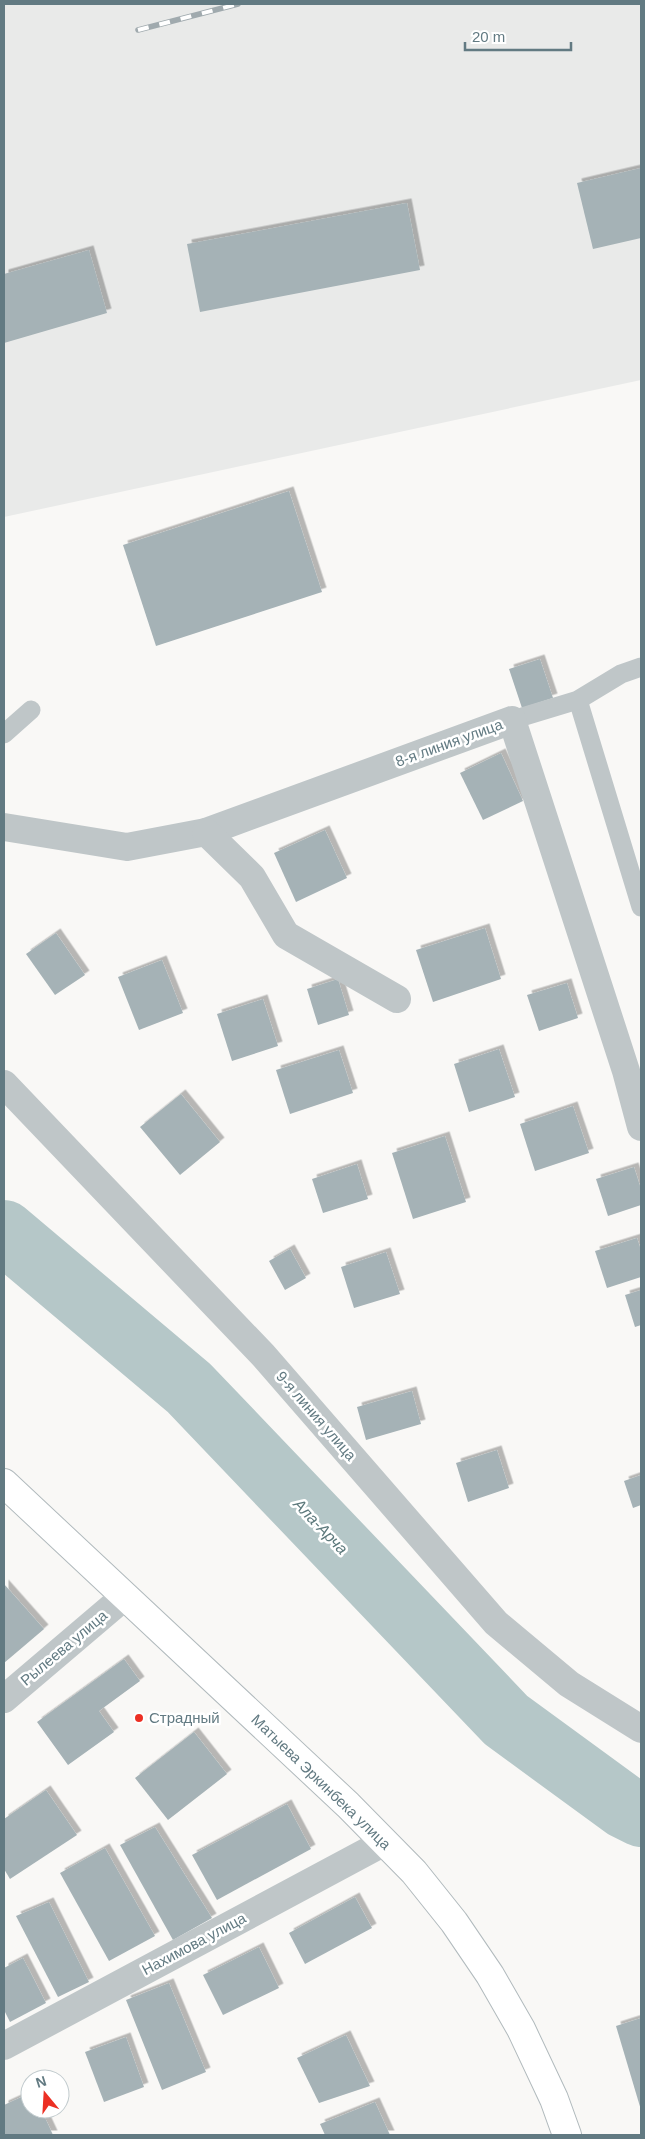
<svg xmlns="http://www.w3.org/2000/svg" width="645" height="2139" viewBox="0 0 645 2139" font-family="Arial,sans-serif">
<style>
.built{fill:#e9eae9}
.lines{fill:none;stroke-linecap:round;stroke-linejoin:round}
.river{stroke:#b5c7c8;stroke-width:64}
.building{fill:#a5b2b6;filter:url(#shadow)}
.secondary-casing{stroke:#b1babd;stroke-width:30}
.service{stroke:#bfc6c8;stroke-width:19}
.minor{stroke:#bfc6c8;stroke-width:28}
.secondary{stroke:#fff;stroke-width:28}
.rail-casing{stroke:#a0aaae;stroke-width:5.5}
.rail{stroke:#fff;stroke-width:4;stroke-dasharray:11;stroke-linecap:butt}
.poi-dot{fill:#ec2f23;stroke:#fff;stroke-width:2}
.labels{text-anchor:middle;stroke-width:5;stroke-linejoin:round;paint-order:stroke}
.street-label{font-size:15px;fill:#627a82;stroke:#fff}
.poi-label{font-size:15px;fill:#627a82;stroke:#fff;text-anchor:start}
.water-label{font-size:16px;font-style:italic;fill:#5d797c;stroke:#fff}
</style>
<defs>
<filter id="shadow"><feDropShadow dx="4.5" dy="-4.5" stdDeviation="0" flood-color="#0004"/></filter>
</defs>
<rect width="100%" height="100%" fill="#f9f8f6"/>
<path class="built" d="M4,4H641V380L4,517Z"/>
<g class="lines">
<path class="river" d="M4,1232L189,1388L506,1720L625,1807L641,1815"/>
</g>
<g class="building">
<path d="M641,168V238L593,249L577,183Z"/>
<path d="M407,203L420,270L200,312L187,244Z"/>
<path d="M89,250L107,313L4,343V274Z"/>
<path d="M289,491L322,592L156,646L123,545Z"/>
<path d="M540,659L553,698L522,708L509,669Z"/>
<path d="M501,753L523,801L483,820L460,773Z"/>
<path d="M325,830L347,878L296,902L274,853Z"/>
<path d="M485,928L501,979L433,1002L416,950Z"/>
<path d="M56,933L85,975L55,995L26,954Z"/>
<path d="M162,960L183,1013L139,1030L118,977Z"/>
<path d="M338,979L349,1015L318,1025L307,989Z"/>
<path d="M567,983L578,1018L539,1031L527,995Z"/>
<path d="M263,999L278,1046L232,1061L217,1014Z"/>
<path d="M499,1049L515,1097L469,1112L454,1064Z"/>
<path d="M339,1050L353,1093L290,1114L276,1070Z"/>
<path d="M181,1094L220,1142L180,1175L140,1127Z"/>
<path d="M573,1106L589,1153L535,1171L520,1124Z"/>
<path d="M445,1136L466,1202L413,1219L392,1153Z"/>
<path d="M357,1164L368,1199L323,1213L312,1179Z"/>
<path d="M634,1167L641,1189V1205L608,1216L596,1179Z"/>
<path d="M637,1238L641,1250V1277L607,1288L595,1251Z"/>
<path d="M290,1249L306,1278L285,1290L269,1261Z"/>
<path d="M386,1252L400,1294L354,1308L341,1267Z"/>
<path d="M641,1290V1325L635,1327L625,1295Z"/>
<path d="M412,1391L421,1424L366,1440L357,1407Z"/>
<path d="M497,1450L509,1488L468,1502L456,1463Z"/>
<path d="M641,1475V1505L633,1508L624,1481Z"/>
<path d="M4,1584L44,1629L4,1663Z"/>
<path d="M124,1659L140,1681L99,1711L114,1732L68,1765L37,1722Z"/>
<path d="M194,1732L227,1774L168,1820L135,1778Z"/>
<path d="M46,1790L77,1835L10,1879L4,1869V1819Z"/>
<path d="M287,1804L311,1849L217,1900L192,1855Z"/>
<path d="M155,1827L212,1918L173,1940L120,1845Z"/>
<path d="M105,1848L155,1936L109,1961L60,1873Z"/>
<path d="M355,1897L372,1928L305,1964L289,1933Z"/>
<path d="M49,1902L89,1982L58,1997L16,1916Z"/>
<path d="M259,1947L279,1988L223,2015L203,1975Z"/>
<path d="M23,1958L46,2003L10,2022L4,2010V1968Z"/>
<path d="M169,1983L206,2072L162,2090L126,2000Z"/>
<path d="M641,2018V2110L616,2026Z"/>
<path d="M346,2035L370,2086L319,2103L297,2058Z"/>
<path d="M126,2037L144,2087L104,2102L85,2052Z"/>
<path d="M30,2093V2109H41L53,2135H4V2105Z"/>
<path d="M375,2102L390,2135H325L320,2124Z"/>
</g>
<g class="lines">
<defs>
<path id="secondary" d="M4,1483L348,1805L414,1872L454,1922L490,1975L521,2029L554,2099L567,2135"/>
</defs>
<use href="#secondary" class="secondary-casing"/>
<g class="service">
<path d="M578,700L641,907"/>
<path d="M512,720L578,700L621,674L641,667"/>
<path d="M4,734L31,710"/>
</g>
<g class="minor">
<path d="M4,827L127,847L206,832L512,720L626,1071L641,1127"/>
<path d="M206,832L252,877L286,935L397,999"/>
<path d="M4,1084L263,1355L496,1623L569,1684L641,1729"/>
<path d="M4,1699L124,1597"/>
<path d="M4,2046L383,1843"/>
</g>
<use href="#secondary" class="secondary"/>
<defs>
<path id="rail" d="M138,30L238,4"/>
</defs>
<use href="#rail" class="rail-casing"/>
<use href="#rail" class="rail"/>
</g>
<circle class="poi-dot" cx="139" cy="1718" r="5"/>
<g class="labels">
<g class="street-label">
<text transform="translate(449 743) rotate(-20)" y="5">8-я линия улица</text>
<text transform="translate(316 1416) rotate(49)" y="5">9-я линия улица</text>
<text transform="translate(64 1648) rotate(-40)" y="5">Рылеева улица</text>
<text transform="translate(321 1782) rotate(44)" y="5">Матыева Эркинбека улица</text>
<text transform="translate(194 1944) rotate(-28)" y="5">Нахимова улица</text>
</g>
<g class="poi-label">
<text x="149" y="1723">Страдный</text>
</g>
<g class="water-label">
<text transform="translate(321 1526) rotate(46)" y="6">Ала-Арча</text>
</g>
</g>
<rect width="645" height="2139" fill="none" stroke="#627a82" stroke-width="10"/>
<g transform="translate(45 2094) rotate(342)"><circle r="24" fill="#ffffff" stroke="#c0cacd"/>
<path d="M0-4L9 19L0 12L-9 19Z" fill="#ec2f23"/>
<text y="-8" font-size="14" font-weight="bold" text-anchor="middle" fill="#627a82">N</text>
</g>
<path d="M465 42v8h106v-8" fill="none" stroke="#627a82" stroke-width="2.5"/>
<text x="472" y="42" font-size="15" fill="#627a82" stroke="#ffffff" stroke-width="4" paint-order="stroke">20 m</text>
</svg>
